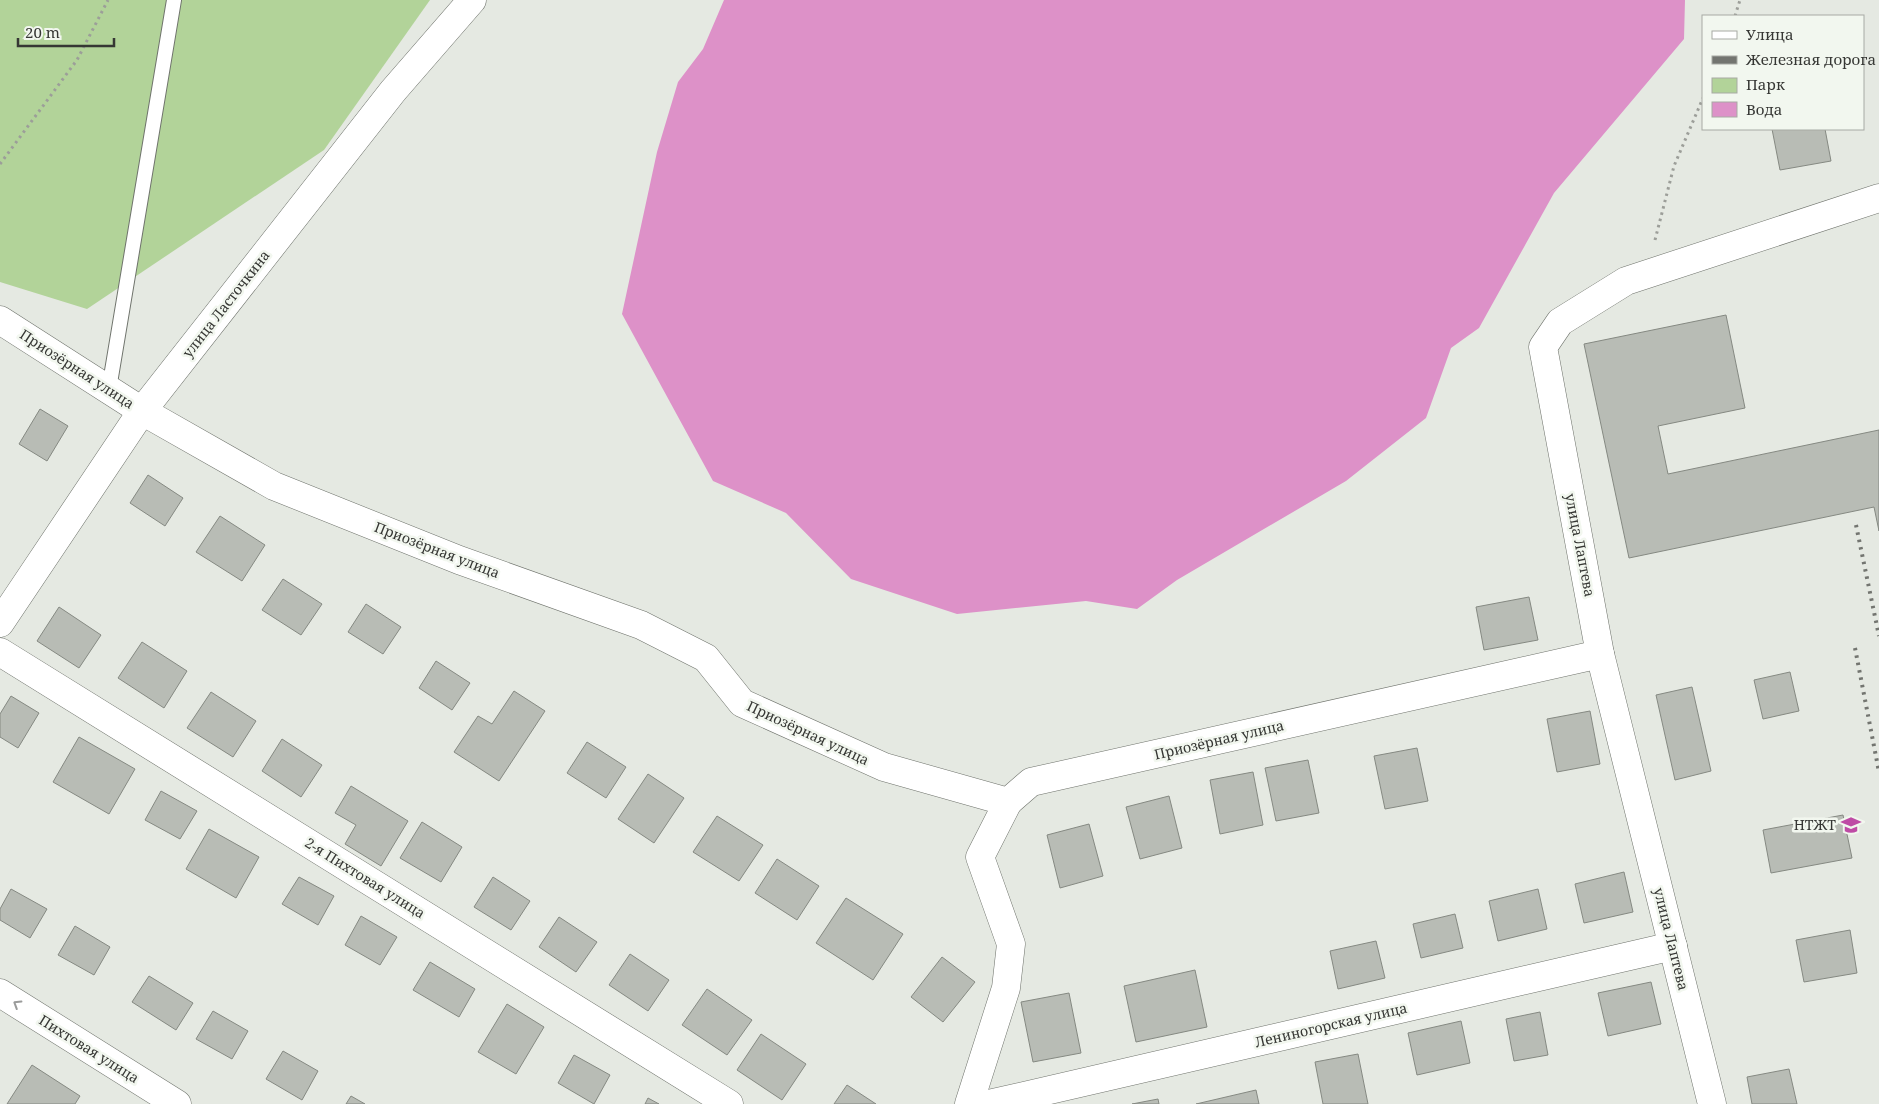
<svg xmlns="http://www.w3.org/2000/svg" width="1879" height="1104" viewBox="0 0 1879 1104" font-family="'Noto Serif',serif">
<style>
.green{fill:#b2d399}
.water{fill:#dd91c8}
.building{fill:#b8bcb5;stroke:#858982}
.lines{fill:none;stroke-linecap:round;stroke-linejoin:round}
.service-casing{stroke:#6f736c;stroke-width:16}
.minor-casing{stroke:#6f736c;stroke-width:29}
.tertiary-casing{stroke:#6f736c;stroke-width:29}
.path{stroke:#9c9e99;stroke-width:3;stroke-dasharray:2.5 4;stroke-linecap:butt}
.service{stroke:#fff;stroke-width:14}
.minor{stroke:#fff;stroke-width:28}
.tertiary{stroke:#fff;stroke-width:28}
.rail{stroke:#737570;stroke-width:4;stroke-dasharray:2.5 5;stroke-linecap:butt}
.oneway{stroke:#9a9b9a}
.labels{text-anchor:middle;stroke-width:5;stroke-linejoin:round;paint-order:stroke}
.street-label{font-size:14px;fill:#363734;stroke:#f2f7ef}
.poi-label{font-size:14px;fill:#363734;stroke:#f2f7ef;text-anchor:end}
</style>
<rect width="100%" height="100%" fill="#e5e9e2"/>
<path class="green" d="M0,0H430L324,150L87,309L0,282Z"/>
<path class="water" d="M724,0H1685L1684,39L1554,193L1479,328L1451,348L1426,418L1346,481L1177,580L1137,609L1086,601L957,614L851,579L786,513L713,481L622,314L657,152L678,82L703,49Z"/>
<g class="building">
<path d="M1772,129H1825L1831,161L1780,170Z"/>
<path d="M1726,315L1745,408L1658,426L1668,474L1879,430V531L1874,507L1629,558L1584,344Z"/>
<path d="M40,409L68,426L47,461L19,444Z"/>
<path d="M148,475L183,498L165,526L130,503Z"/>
<path d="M220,516L265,545L242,581L196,552Z"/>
<path d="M283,579L322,604L301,635L262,610Z"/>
<path d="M1529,597L1538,640L1484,650L1476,607Z"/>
<path d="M366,604L401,627L383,654L348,632Z"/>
<path d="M59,607L101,635L79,668L37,641Z"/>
<path d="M142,642L187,671L164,708L118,678Z"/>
<path d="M436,661L470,683L452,710L419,688Z"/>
<path d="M1790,672L1799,711L1763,719L1754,680Z"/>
<path d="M1692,687L1711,771L1675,780L1656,695Z"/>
<path d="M514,691L545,711L499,781L454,752L478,716L492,724Z"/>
<path d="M211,692L256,721L233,757L187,728Z"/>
<path d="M11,696L39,713L18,748L0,737V714Z"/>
<path d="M1590,711L1600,764L1557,772L1547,719Z"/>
<path d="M79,737L135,769L109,814L53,782Z"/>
<path d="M282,739L322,765L301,797L262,771Z"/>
<path d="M587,742L626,767L606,798L567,773Z"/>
<path d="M1417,748L1428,801L1385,809L1374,756Z"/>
<path d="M1308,760L1319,813L1276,821L1265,768Z"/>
<path d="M1253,772L1263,825L1220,834L1210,780Z"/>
<path d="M648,774L684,798L654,843L618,819Z"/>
<path d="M351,786L408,821L381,866L345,844L356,825L335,813Z"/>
<path d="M161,791L197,811L180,839L145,820Z"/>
<path d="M1169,796L1182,848L1140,859L1126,807Z"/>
<path d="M1843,815L1852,858L1771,873L1763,830Z"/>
<path d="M717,816L763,845L739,881L693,852Z"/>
<path d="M422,822L462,847L441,882L400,858Z"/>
<path d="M1089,824L1103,876L1060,888L1047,835Z"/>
<path d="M209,829L259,857L236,898L186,869Z"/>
<path d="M777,859L819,886L797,920L755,893Z"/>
<path d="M1624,872L1633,912L1584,923L1575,884Z"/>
<path d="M299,877L334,896L318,925L282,904Z"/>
<path d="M493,877L530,901L511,930L474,907Z"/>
<path d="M11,889L47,909L30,938L0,920V909Z"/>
<path d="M1538,889L1547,929L1498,941L1489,901Z"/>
<path d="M846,898L903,934L873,980L816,943Z"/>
<path d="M1455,914L1463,948L1421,958L1413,924Z"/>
<path d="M361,916L397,937L380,965L345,945Z"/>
<path d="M559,917L597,942L576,972L539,947Z"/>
<path d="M75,926L110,947L94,975L58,955Z"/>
<path d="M1850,930L1857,973L1804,982L1796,940Z"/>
<path d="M1376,941L1385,978L1338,989L1330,951Z"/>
<path d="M630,954L669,980L648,1011L609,985Z"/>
<path d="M942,957L975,982L943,1022L911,997Z"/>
<path d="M430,962L475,989L459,1017L413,990Z"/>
<path d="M1195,970L1207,1027L1136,1042L1124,986Z"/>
<path d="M149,976L193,1003L176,1030L132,1002Z"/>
<path d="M1651,982L1661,1024L1608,1036L1598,993Z"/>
<path d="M707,989L752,1020L727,1055L682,1025Z"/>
<path d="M1069,993L1081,1053L1033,1062L1021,1002Z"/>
<path d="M507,1004L544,1027L516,1074L478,1052Z"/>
<path d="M213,1011L248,1031L232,1059L196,1039Z"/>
<path d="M1540,1012L1548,1055L1514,1061L1506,1019Z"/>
<path d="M1461,1021L1470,1063L1417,1075L1408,1033Z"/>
<path d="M761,1034L806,1064L782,1100L737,1070Z"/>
<path d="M283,1051L318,1071L302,1100L266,1079Z"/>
<path d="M1358,1054L1368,1104H1323L1315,1062Z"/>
<path d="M574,1055L610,1075L594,1104L558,1083Z"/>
<path d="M32,1065L80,1096L75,1104H7Z"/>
<path d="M1789,1069L1797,1104H1752L1747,1077Z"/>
<path d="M847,1085L876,1104H834Z"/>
<path d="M1256,1090L1259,1104H1196Z"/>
<path d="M351,1096L365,1104H346Z"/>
<path d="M648,1098L659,1104H645Z"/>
<path d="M1158,1099L1159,1104H1132Z"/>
</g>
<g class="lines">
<defs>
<path id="service" d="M109,389L174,0"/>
<g id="minor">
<path d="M0,320L142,411L274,486L459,560L641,625L706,658L742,703L884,767L1008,802L1031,782L1600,654"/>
<path d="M0,652L729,1104"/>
<path d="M969,1104L1006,988L1011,944L980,857L1008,802"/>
<path d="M989,1104L1673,946"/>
<path d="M1712,1104L1600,654L1543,347L1560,322L1626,281L1879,198"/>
</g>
<g id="tertiary">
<path d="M0,623L142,411L393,91L472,0"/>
<path d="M0,993L177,1104"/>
</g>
</defs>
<use href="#service" class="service-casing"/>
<use href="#minor" class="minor-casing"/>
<use href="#tertiary" class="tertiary-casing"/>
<g class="path">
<path d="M1735,16L1740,0"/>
<path d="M0,164L77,60L108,0"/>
<path d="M1655,240L1674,166L1703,98"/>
</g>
<use href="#service" class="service"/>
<use href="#minor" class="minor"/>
<use href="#tertiary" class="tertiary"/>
<g class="rail">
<path d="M1856,525L1879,636"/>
<path d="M1855,648L1879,772"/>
</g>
</g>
<defs><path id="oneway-chevron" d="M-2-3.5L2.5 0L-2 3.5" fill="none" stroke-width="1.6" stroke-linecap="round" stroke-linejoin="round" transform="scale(1.25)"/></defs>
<use class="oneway" href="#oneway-chevron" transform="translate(17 1004) rotate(-148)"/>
<defs>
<symbol id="university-bare" viewBox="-9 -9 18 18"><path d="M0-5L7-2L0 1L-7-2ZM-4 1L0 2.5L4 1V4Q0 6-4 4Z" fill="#be4ba5" stroke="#f2f7ef" stroke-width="2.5" paint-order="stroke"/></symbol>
</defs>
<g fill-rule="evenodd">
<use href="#university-bare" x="1837" y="811" width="28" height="28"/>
</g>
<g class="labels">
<g class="street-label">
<text transform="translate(226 304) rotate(-52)" y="5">улица Ласточкина</text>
<text transform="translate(77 369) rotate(33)" y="5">Приозёрная улица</text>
<text transform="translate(1580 545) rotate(79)" y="5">улица Лаптева</text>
<text transform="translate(437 550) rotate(21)" y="5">Приозёрная улица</text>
<text transform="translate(808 733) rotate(25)" y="5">Приозёрная улица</text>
<text transform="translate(1219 740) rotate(-13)" y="5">Приозёрная улица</text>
<text transform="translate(365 878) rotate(32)" y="5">2-я Пихтовая улица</text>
<text transform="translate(1671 939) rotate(76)" y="5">улица Лаптева</text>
<text transform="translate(1331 1025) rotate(-13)" y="5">Лениногорская улица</text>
<text transform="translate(89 1049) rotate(32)" y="5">Пихтовая улица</text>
</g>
<g class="poi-label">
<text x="1836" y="830">НТЖТ</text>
</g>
</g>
<rect x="1702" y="15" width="162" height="115" fill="#f2f7ef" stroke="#a7aaa4"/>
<rect x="1712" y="31" width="25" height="8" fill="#ffffff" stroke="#a7aaa4"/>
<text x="1746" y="40" font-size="15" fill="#363734">Улица</text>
<rect x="1712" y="56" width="25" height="8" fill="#737570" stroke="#a7aaa4"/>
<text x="1746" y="65" font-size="15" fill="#363734">Железная дорога</text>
<rect x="1712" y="78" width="25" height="15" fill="#b2d399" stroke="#a7aaa4"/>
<text x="1746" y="90" font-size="15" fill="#363734">Парк</text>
<rect x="1712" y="102" width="25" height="15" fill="#dd91c8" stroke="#a7aaa4"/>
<text x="1746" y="115" font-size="15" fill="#363734">Вода</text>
<path d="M18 38v8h96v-8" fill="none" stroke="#363734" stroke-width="2.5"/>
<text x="25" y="38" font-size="15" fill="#363734" stroke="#f2f7ef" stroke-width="4" paint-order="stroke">20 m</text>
</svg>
